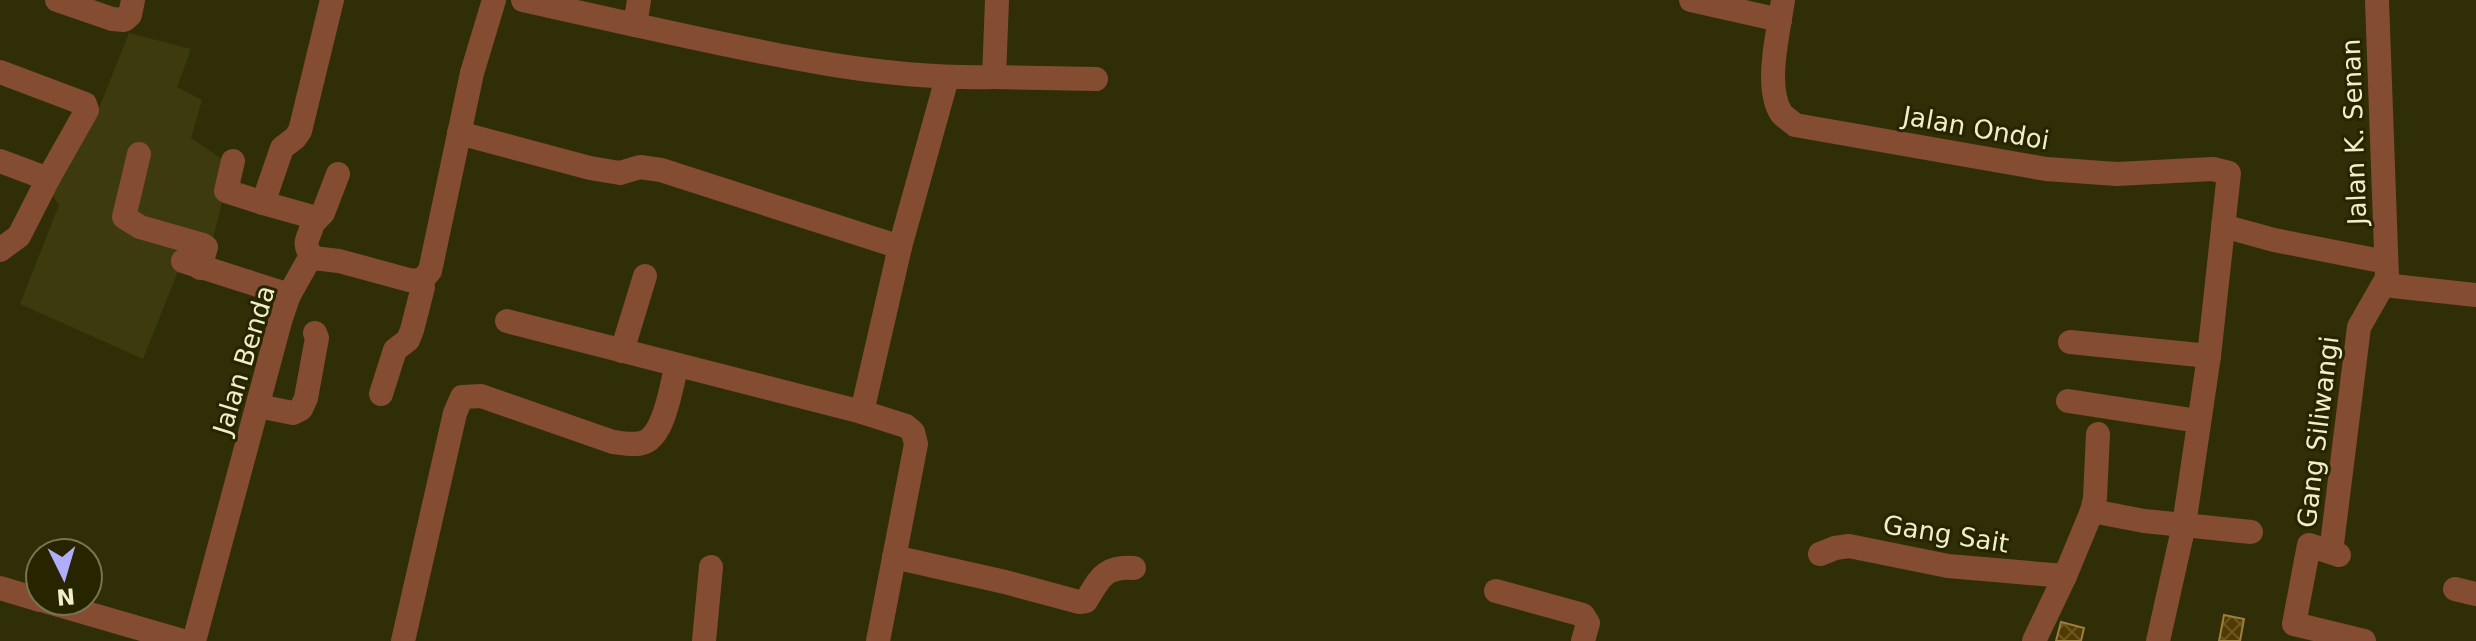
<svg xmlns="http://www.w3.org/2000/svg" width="2476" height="641" viewBox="0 0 2476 641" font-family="'DejaVu Sans',sans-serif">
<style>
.built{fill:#3d3a0e}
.building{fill:url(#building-cross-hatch);stroke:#9d7f3d;stroke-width:2}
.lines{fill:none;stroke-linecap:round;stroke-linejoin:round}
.minor{stroke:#844d32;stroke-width:24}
.labels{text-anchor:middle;stroke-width:6;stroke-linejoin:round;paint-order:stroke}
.street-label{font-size:26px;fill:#f0eecb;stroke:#272400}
</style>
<defs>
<pattern id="building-cross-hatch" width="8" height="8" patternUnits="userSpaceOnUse" patternTransform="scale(2)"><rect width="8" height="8" fill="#523b00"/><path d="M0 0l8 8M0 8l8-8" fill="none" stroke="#6b5824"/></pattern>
</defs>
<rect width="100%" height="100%" fill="#302e07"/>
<path class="built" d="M129,33L191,49L177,87L202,100L191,138L231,165L213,239L192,236L143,359L20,304L59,205L51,193L99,108Z"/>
<g class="building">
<path d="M2224,615L2244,619L2240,641H2219Z"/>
<path d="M2061,622L2084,628L2081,641H2056Z"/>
</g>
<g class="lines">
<g class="minor">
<path d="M57,0L112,19L124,20L130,15L133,0"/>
<path d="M523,0L635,25L639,0"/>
<path d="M1691,0L1780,20"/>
<path d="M1783,0C1779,30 1764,86 1781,113C1784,117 1791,121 1795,125L2046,169L2117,174L2213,169L2229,173L2209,356L2184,525L2144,521L2092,511L2065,576L2034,641"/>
<path d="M2377,0L2387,278L2393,286L2476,295"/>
<path d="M635,25C752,50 873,80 994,77L997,0"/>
<path d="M0,72L85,104L87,110L48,179L0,161"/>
<path d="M994,77L1096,79"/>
<path d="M459,133L590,168L620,173L640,167L661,170L900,247"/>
<path d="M139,154L124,217L140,227L203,245L206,247L200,268"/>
<path d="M233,161L226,191L263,203"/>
<path d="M313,223L323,213L338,174"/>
<path d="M2223,226L2274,240L2386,262"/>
<path d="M0,250L19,236L48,179"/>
<path d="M313,258C298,239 314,236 313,217L263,203L282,148L295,138L300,131L332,0"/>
<path d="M183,261L289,295"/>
<path d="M507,321L862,412L900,247L947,78"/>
<path d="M2070,342L2209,356"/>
<path d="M622,351L645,276"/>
<path d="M381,394L395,350L408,340L412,330L423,287L421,281"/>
<path d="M2068,401L2198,421"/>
<path d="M258,406L293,413L301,409L306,398L317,338L315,333"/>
<path d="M862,412L906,426L913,432L916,444L878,641"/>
<path d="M2092,511L2095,498L2098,434"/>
<path d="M2331,552L2359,327L2387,278"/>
<path d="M1820,554L1835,548L1849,546L1948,566L2065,576"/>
<path d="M2339,555L2309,545L2294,624L2364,641"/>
<path d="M894,557L1005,582L1079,602L1086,601C1100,578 1104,566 1134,568"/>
<path d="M0,588L40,600"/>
<path d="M2455,589L2476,594"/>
<path d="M1496,591L1583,615L1588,623L1583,641"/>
<path d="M45,601L183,641"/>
<path d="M194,641L281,318L289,295L307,263L313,258L339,261L409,280L421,281L430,271L472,73L494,0"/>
<path d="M403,641L455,413L462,397L481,396L613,442C623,443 635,446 645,442C665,433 671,386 677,365"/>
<path d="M704,641L711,567"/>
<path d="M2158,641L2184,525L2251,532"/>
</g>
</g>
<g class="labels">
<g class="street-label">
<text transform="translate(1976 128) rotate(10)" y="9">Jalan Ondoi</text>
<text transform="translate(2354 132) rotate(-92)" y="9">Jalan K. Senan</text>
<text transform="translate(244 360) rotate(-73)" y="9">Jalan Benda</text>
<text transform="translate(2318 432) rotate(-83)" y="9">Gang Siliwangi</text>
<text transform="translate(1946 534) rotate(9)" y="9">Gang Sait</text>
</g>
</g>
<g transform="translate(64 577) rotate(175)"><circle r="38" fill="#272400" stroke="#777551" stroke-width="2"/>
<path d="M0-6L14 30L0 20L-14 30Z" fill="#b0aefa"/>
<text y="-12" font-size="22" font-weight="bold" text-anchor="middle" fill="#f0eecb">N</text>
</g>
</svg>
